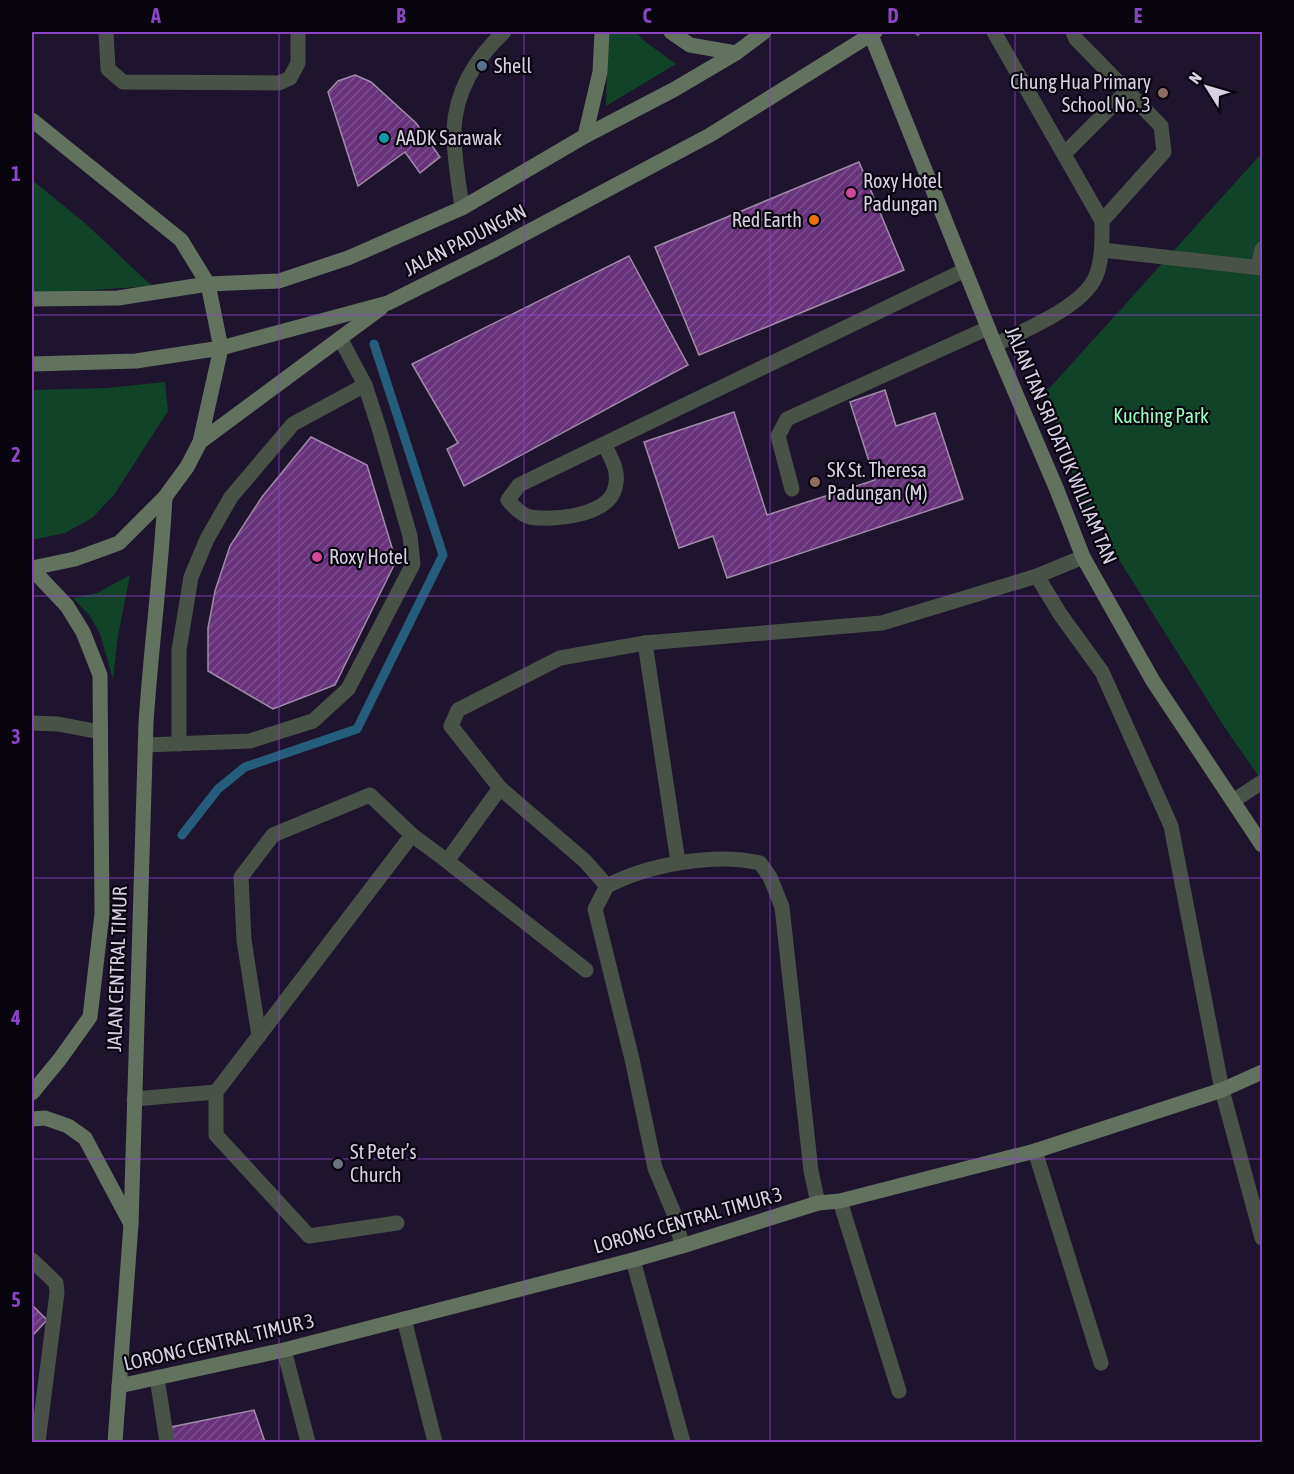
<svg xmlns="http://www.w3.org/2000/svg" width="1294" height="1474" viewBox="0 0 1294 1474" font-family="'Asap Condensed',sans-serif">
<style>
.green{fill:#104328}
.lines{fill:none;stroke-linecap:round;stroke-linejoin:round}
.stream{stroke:#245e7c;stroke-width:9}
.building{fill:url(#building-hatch);stroke:#a08ba9;stroke-width:1.5}
.path{stroke:#685f75;stroke-width:4;stroke-dasharray:4.5 3;stroke-linecap:butt}
.lane{stroke:#495247;stroke-width:15}
.street{stroke:#495247;stroke-width:15}
.secondary{stroke:#63725f;stroke-width:15}
.grid{fill:none;stroke:#8945c4;stroke-width:1.5;stroke-opacity:0.55}
.service-dot{fill:#5c6f8a;stroke:#07040d;stroke-width:2}
.education-dot{fill:#8d6e63;stroke:#07040d;stroke-width:2}
.culture-dot{fill:#0f9aa8;stroke:#07040d;stroke-width:2}
.hotel-dot{fill:#d1479c;stroke:#07040d;stroke-width:2}
.food-dot{fill:#e8710a;stroke:#07040d;stroke-width:2}
.worship-dot{fill:#6b7280;stroke:#07040d;stroke-width:2}
.labels{text-anchor:middle;stroke-width:4.5;stroke-linejoin:round;paint-order:stroke}
.poi-label{font-size:20px;fill:#d7d1e3;stroke:#07040d;text-anchor:start}
.street-label{font-size:20px;fill:#d7d1e3;stroke:#07040d}
.park-label{font-size:20px;fill:#9afdc0;stroke:#07040d}
.neatline{fill:none;stroke:#8945c4;stroke-width:2}
.grid-label{font-size:20px;text-anchor:middle;font-weight:bold;fill:#8945c4}
</style>
<defs>
<pattern id="building-hatch" width="6" height="6" patternUnits="userSpaceOnUse" patternTransform="scale(1.5)"><rect width="6" height="6" fill="#67327b"/><path d="M-1 1l2-2M0 6l6-6M5 7l2-2" fill="none" stroke="#7c4f8e"/></pattern>
</defs>
<rect width="100%" height="100%" fill="#1f142e"/>
<g class="green">
<path d="M608,32H636L643,40L676,64L606,106Z"/>
<path d="M1262,153V781L1225,728L1082,501L1046,392Z"/>
<path d="M32,180L86,224L152,286L32,294Z"/>
<path d="M165,382L168,411L114,495L92,518L65,533L32,540V390L106,388Z"/>
<path d="M130,575L118,636L113,679L100,634L90,616L73,598L97,593Z"/>
</g>
<g class="lines">
<path class="stream" d="M182,835L218,789L245,767L357,729L443,555L374,344"/>
</g>
<g class="building">
<path d="M355,75L371,82L416,123L440,157L420,173L405,152L358,186L328,92L338,81Z"/>
<path d="M859,162L904,270L699,355L655,247Z"/>
<path d="M629,256L688,365L464,486L447,449L458,443L412,364Z"/>
<path d="M885,390L896,426L935,413L963,499L727,578L713,536L679,548L644,442L734,412L767,515L875,480L850,402Z"/>
<path d="M311,437L367,465L396,561L335,685L273,709L208,671V628L215,591L230,546L262,497Z"/>
<path d="M32,1305L47,1320L32,1336Z"/>
<path d="M254,1410L265,1442H163L171,1427Z"/>
</g>
<g class="lines">
<path class="path" d="M916,32L921,37"/>
<g class="lane">
<path d="M106,32L108,69L123,82L279,83L290,78L298,63V32"/>
<path d="M994,32L1102,221C1102,239 1103,263 1094,280C1078,309 1024,330 995,345"/>
<path d="M1073,32L1076,39L1161,126L1164,152L1102,221"/>
<path d="M1064,154L1127,91"/>
<path d="M462,208C459,184 453,152 454,129C456,90 476,58 504,32"/>
<path d="M1102,250L1262,268"/>
<path d="M1258,266L1262,249"/>
<path d="M604,444C611,458 620,471 615,488C608,516 553,521 530,517C522,515 513,506 508,500L519,485L965,270"/>
<path d="M792,489L778,436L787,419L988,328"/>
<path d="M1037,576L1060,614L1102,672L1171,826L1222,1090"/>
<path d="M645,643L678,862"/>
<path d="M32,723L58,724L100,732"/>
<path d="M179,744V650L191,577L207,539L231,497L293,424L365,385"/>
<path d="M145,745L250,741L313,721L348,689L413,564L410,536L379,428L365,385L340,338"/>
<path d="M1233,801L1262,782"/>
<path d="M447,861L500,788"/>
<path d="M607,886L585,861L500,788L451,726L458,710L560,658L645,643L882,623L1037,576L1083,557"/>
<path d="M259,1036L244,940L241,877L273,835L370,795L412,835L447,861L586,970"/>
<path d="M134,1099L216,1092"/>
<path d="M397,1223L309,1236L216,1135V1092L412,835"/>
<path d="M682,1246L675,1216L655,1168L632,1059L595,909L607,886C647,865 715,852 760,863L770,877L782,907L811,1171L818,1203"/>
<path d="M32,1260L56,1283L57,1293L38,1442"/>
<path d="M284,1350L308,1442"/>
<path d="M157,1378L167,1442"/>
</g>
<g class="street">
<path d="M1222,1090L1262,1238"/>
<path d="M1035,1151L1101,1363"/>
<path d="M840,1201L899,1391"/>
<path d="M633,1260L683,1442"/>
<path d="M404,1319L435,1442"/>
</g>
<g class="secondary">
<path d="M671,32L690,45L736,53"/>
<path d="M871,35L995,345L1057,490L1083,557L1153,681L1262,845"/>
<path d="M32,120L181,240L208,284L221,348L200,442L187,467L165,497L119,543L75,559L32,568"/>
<path d="M585,136L600,72L602,32"/>
<path d="M32,299L118,298L208,284L279,281L348,258L462,208L585,136L675,89L736,53L764,32"/>
<path d="M32,364L136,361L221,348L388,303L496,249L710,135L875,32"/>
<path d="M200,442L381,308"/>
<path d="M32,569L67,606L83,632L100,675L102,914L90,1017L60,1059L32,1093"/>
<path d="M32,1119L45,1118L68,1126L85,1138L131,1224"/>
<path d="M119,1386L284,1350L633,1260L682,1246L818,1203L840,1201L1035,1151L1222,1090L1262,1072"/>
<path d="M115,1442L131,1224L146,723C151,647 161,573 165,497"/>
</g>
</g>
<path class="grid" d="M279,32V1442M524,32V1442M770,32V1442M1015,32V1442M32,315H1262M32,596H1262M32,878H1262M32,1159H1262"/>
<circle class="service-dot" cx="482" cy="66" r="6"/>
<g class="education-dot">
<circle cx="1163" cy="93" r="6"/>
<circle cx="815" cy="482" r="6"/>
</g>
<circle class="culture-dot" cx="384" cy="138" r="6"/>
<g class="hotel-dot">
<circle cx="851" cy="193" r="6"/>
<circle cx="317" cy="557" r="6"/>
</g>
<circle class="food-dot" cx="814" cy="220" r="6"/>
<circle class="worship-dot" cx="338" cy="1164" r="6"/>
<g class="labels">
<g class="poi-label">
<text x="494" y="73">Shell</text>
<text x="1151" y="89" text-anchor="end">Chung Hua Primary<tspan x="1151" dy="23">School No. 3</tspan></text>
<text x="396" y="145">AADK Sarawak</text>
<text x="863" y="188">Roxy Hotel<tspan x="863" dy="23">Padungan</tspan></text>
<text x="802" y="227" text-anchor="end">Red Earth</text>
<text x="827" y="477">SK St. Theresa<tspan x="827" dy="23">Padungan (M)</tspan></text>
<text x="329" y="564">Roxy Hotel</text>
<text x="350" y="1159">St Peter’s<tspan x="350" dy="23">Church</tspan></text>
</g>
<g class="street-label">
<text transform="translate(465 240) rotate(-27)" y="7">JALAN PADUNGAN</text>
<text transform="translate(1061 445) rotate(67)" y="7">JALAN TAN SRI DATUK WILLIAM TAN</text>
<text transform="translate(117 969) rotate(-88)" y="7">JALAN CENTRAL TIMUR</text>
<text transform="translate(688 1220) rotate(-16)" y="7">LORONG CENTRAL TIMUR 3</text>
<text transform="translate(219 1342) rotate(-13)" y="7">LORONG CENTRAL TIMUR 3</text>
</g>
<g class="park-label">
<text x="1161" y="423">Kuching Park</text>
</g>
</g>
<rect width="1294" height="1474" fill="none" stroke="#07040d" stroke-width="66"/>
<g transform="translate(1207 87) rotate(307)" stroke="#07040d" stroke-width="4.5" paint-order="stroke">
<path d="M0-4.5L10 22L0 15L-10 22Z" fill="#d7d1e3"/>
<text y="-9" font-size="16" font-weight="bold" text-anchor="middle" fill="#d7d1e3">N</text>
</g>
<rect x="33" y="33" width="1228" height="1408" class="neatline"/>
<g class="grid-label">
<text x="156" y="23">A</text>
<text x="401" y="23">B</text>
<text x="647" y="23">C</text>
<text x="893" y="23">D</text>
<text x="1138" y="23">E</text>
<text x="16" y="181">1</text>
<text x="16" y="462">2</text>
<text x="16" y="744">3</text>
<text x="16" y="1025">4</text>
<text x="16" y="1307">5</text>
</g>
</svg>
